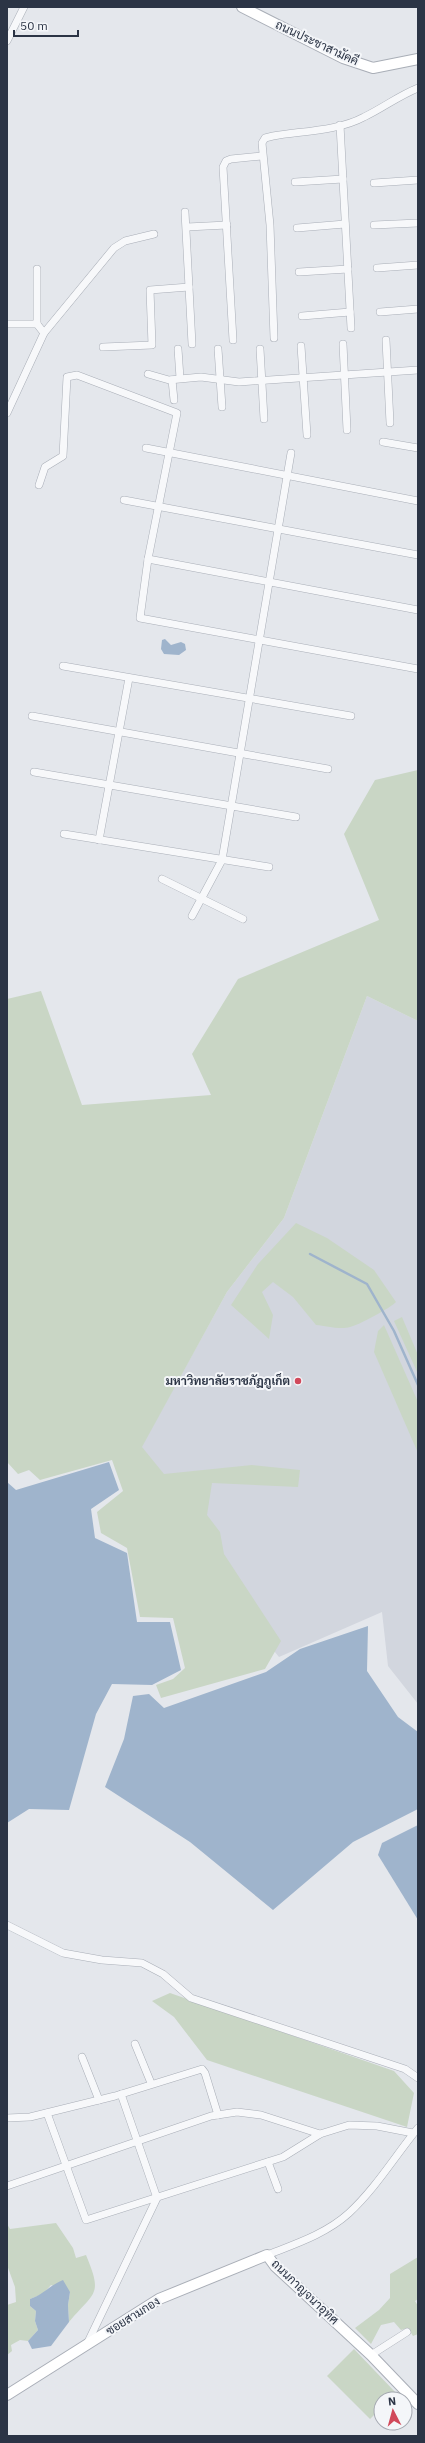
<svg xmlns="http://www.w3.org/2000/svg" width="425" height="2443" font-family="'IBM Plex Sans',Sarabun,sans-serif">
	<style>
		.built { fill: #d2d6de }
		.green { fill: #c9d6c5 }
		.water { fill: #9fb4cc }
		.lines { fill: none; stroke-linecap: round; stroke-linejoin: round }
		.stream { stroke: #9fb4cc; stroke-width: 2.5 }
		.street-casing { stroke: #a9aeb7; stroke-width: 8 }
		.secondary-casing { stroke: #a9aeb7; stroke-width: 12 }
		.street { stroke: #f7f8fa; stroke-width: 7 }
		.secondary { stroke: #fff; stroke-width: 10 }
		.poi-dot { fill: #d1495b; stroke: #f4f6f9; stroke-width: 1.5 }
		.labels { text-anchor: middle; stroke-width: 4; stroke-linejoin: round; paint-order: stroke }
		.street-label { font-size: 12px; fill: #2b3445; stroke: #f4f6f9 }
		.poi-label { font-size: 12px; font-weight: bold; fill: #2b3445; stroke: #f4f6f9; text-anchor: end }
	</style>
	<rect width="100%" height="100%" fill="#e4e7ec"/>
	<path class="built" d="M 367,996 L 418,1021 L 418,1704 L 388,1666 L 382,1612 L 279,1657 L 128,1471 L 227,1292 L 284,1218 Z"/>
	<g class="green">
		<path d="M 418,770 L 418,1021 L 367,996 L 284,1218 L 227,1292 L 142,1447 L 164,1474 L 252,1465 L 300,1470 L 298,1487 L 212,1483 L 207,1515 L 220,1532 L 224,1554 L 281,1641 L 265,1669 L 161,1698 L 156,1685 L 173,1679 L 185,1668 L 173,1618 L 140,1617 L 127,1548 L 101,1533 L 97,1512 L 123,1491 L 112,1460 L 40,1480 L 29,1470 L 18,1474 L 7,1462 L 7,999 L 41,991 L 82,1105 L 211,1095 L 192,1054 L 238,979 L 379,920 L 344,834 L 375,780 Z"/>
		<path d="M 296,1223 L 327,1238 L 374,1270 L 396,1302 C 392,1307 357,1326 350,1327 C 341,1330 326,1326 316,1325 L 293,1297 L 273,1282 L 262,1292 L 273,1315 L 269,1339 L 231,1305 L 258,1264 Z"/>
		<path d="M 402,1317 L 418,1355 L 418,1374 L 394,1321 Z"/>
		<path d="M 384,1325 L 418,1402 L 418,1453 L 374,1352 L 378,1331 Z"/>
		<path d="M 170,1993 L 394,2071 L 414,2093 L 407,2127 L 207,2060 L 174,2017 L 152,2001 Z"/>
		<path d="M 56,2223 L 73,2248 L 76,2258 L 86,2255 C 103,2296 95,2291 69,2322 L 68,2305 L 70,2292 L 51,2285 L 43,2294 L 30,2299 L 30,2306 L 36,2311 L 35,2321 L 38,2330 L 28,2341 L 20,2340 L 11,2345 L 12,2351 L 7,2355 L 7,2305 L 16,2302 L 15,2287 L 7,2265 L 7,2224 L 10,2229 Z"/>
		<path d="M 418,2257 L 418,2299 L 415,2301 L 418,2306 L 418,2334 L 413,2336 L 408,2328 L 401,2330 L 394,2322 L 381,2325 L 371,2344 L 355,2328 L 379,2310 L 390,2298 L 390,2274 Z"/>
		<path d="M 354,2349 L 396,2393 L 390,2399 L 381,2399 L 381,2408 L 370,2419 L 327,2376 Z"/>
	</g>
	<g class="water">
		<path d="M 165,639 L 171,645 L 181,642 L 185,644 L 186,650 L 179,655 L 164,654 L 161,649 L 162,640 Z"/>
		<path d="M 109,1462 L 119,1490 L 91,1509 L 95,1538 L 127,1553 L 137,1622 L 170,1622 L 181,1670 L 152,1685 L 112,1684 L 96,1714 L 69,1810 L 29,1809 L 7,1823 L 7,1482 L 16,1490 Z"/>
		<path d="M 368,1626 L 367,1671 L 398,1717 L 418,1732 L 418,1809 L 353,1842 L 273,1910 L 190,1842 L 105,1787 L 124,1739 L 133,1696 L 149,1694 L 164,1708 L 266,1672 L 300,1649 Z"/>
		<path d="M 418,1825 L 418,1920 L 378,1855 L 382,1843 Z"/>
		<path d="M 63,2280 L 70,2292 L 68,2305 L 69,2322 L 51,2346 L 32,2349 L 28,2341 L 38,2330 L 35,2321 L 36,2311 L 30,2306 L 30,2299 C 43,2295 50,2285 63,2280 Z"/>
	</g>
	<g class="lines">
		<path class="stream" d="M 310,1254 L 367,1284 L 394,1331 L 418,1385"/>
		<defs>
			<g id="street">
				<path d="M 7,41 L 24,7"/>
				<path d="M 340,125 L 351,328"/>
				<path d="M 295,182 L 343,179"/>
				<path d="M 374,183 L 418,180"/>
				<path d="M 185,212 L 192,344"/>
				<path d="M 374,225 L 418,223"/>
				<path d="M 187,227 L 227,225"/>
				<path d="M 297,228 L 345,224"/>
				<path d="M 377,268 L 418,265"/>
				<path d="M 37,269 L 37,324"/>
				<path d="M 299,272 L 348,269"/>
				<path d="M 380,312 L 418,309"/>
				<path d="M 302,316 L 350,312"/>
				<path d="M 7,324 L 37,324 L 44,333"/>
				<path d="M 274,338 L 270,225 L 262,143 L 265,138 L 273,136 C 302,131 338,131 364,117 C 383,108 398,96 418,88"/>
				<path d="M 233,340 L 223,167 L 226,161 L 231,159 L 262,156"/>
				<path d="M 386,340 L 390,423"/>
				<path d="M 343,344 L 347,430"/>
				<path d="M 301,346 L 307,435"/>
				<path d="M 103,347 L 152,345 L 150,290 L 189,287"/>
				<path d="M 178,349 L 180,378"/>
				<path d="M 218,349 L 222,407"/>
				<path d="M 260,349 L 264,419"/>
				<path d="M 148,374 L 169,380 L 201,377 L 239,382 L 418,370"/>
				<path d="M 172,380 L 174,400"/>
				<path d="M 7,413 L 44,333 L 114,248 L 125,241 L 154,234"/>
				<path d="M 383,442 L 418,448"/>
				<path d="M 146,448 L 418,501"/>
				<path d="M 39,485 L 45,467 L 63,456 L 67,377 L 77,375 L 177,413 L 148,559 L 140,618 L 418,669"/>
				<path d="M 124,500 L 418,555"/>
				<path d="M 148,559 L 418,610"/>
				<path d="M 63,666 L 351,716"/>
				<path d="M 32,716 L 328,769"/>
				<path d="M 34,772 L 296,817"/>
				<path d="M 64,834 L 269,867"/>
				<path d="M 99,840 L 129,678"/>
				<path d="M 162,879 L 243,919"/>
				<path d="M 192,916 L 222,860 L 291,453"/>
				<path d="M 7,1925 L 63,1953 L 102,1960 L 142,1963 L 163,1974 L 191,1998 L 405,2069 L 418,2078"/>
				<path d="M 135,2044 L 151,2083"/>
				<path d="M 82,2057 L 99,2100"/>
				<path d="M 47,2113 L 86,2220 L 283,2157 L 320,2134 L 349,2125 L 377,2126 L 413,2133"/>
				<path d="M 7,2118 L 30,2117 L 115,2096 L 202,2069 L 205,2073 L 218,2115"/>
				<path d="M 268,2162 L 278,2189"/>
				<path d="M 7,2186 L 211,2116 L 237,2112 L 261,2115 L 320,2134"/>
				<path d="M 267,2255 C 295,2244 326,2234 349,2213 C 376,2188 395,2156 418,2128"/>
				<path d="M 87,2344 L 157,2198 L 121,2094"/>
				<path d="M 371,2355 L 407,2332"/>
			</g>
			<g id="secondary">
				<path d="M 242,7 L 343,58 L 373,68 L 418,59"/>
				<path d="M 7,2395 L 159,2299 L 267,2255 L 275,2266 L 371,2355 L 418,2404"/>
			</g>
		</defs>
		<use href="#street" class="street-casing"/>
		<use href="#secondary" class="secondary-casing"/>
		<use href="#street" class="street"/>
		<use href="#secondary" class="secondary"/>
	</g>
	<circle class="poi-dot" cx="298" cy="1381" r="4"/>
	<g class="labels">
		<g class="street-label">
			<text transform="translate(317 43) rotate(25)" y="4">ถนนประชาสามัคคี</text>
			<text transform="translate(305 2292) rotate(44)" y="4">ถนนกาญจนาอุทิศ</text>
			<text transform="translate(133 2316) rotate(-32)" y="4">ซอยสามกอง</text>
		</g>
		<g class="poi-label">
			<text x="290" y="1385">มหาวิทยาลัยราชภัฏภูเก็ต</text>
		</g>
	</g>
	<rect width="425" height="2443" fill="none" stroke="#2b3445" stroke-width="16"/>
	<g transform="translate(393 2411) rotate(354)"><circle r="19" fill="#f4f6f9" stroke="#a4a8b1"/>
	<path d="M0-3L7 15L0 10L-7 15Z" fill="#d1495b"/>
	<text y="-6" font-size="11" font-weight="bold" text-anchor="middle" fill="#2b3445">N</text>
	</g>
	<path d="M14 30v6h64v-6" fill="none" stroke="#2b3445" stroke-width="2"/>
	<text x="20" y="30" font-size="12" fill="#2b3445" stroke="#f4f6f9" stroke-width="3" paint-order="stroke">50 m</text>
</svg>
